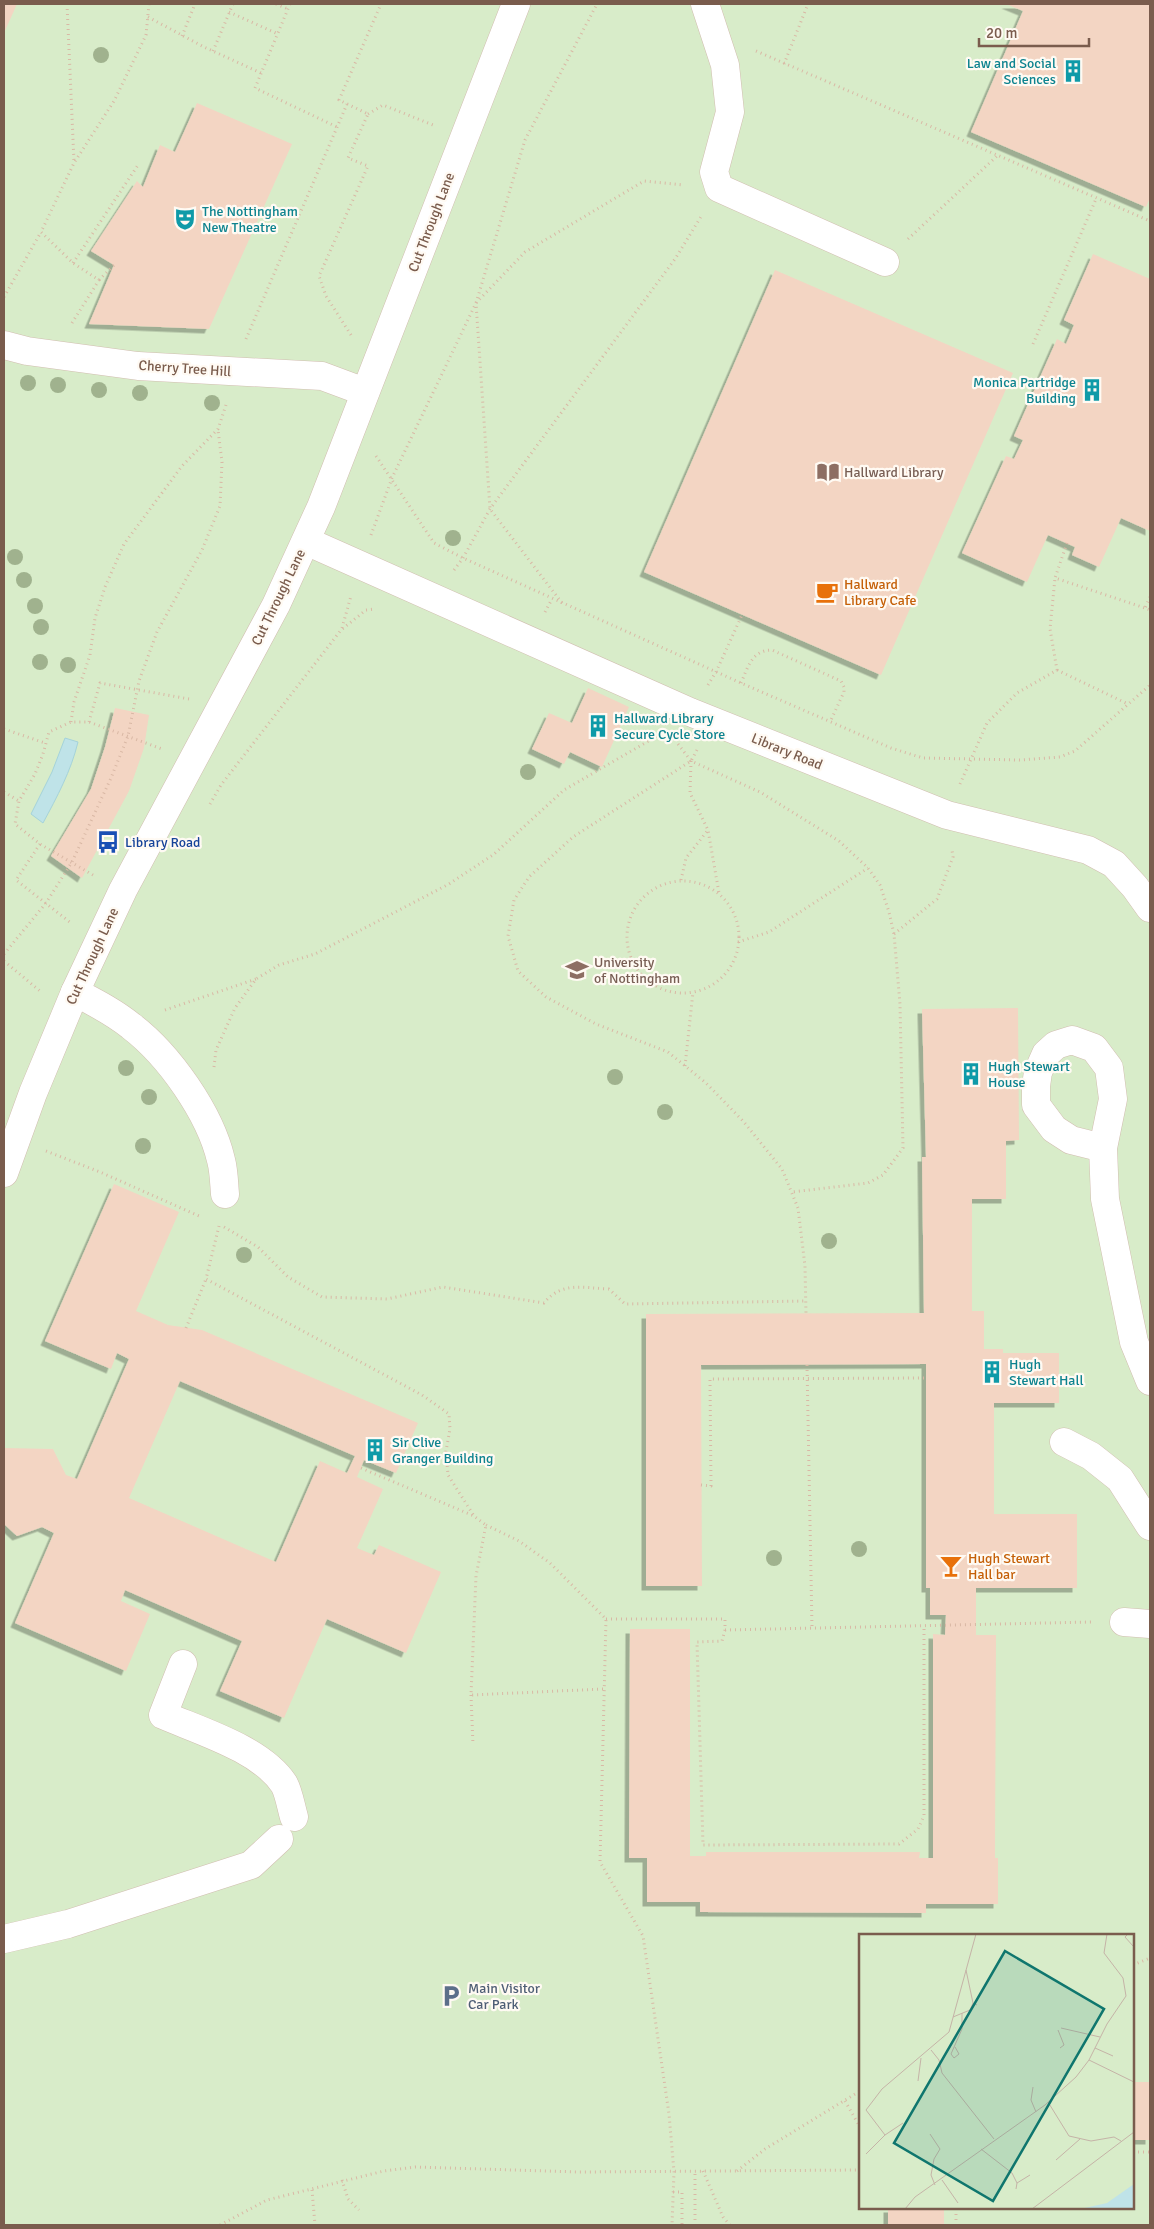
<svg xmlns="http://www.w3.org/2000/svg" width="1154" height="2229" font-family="Signika,sans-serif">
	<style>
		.green { fill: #d8ecc9; fill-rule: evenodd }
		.water { fill: #bfe3e8; stroke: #a5d3da }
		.building { fill: #f3d5c3; fill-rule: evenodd; filter: url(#shadow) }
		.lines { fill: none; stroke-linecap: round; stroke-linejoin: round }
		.minor-casing { stroke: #d1beb0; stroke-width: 29 }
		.path { stroke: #d9b8a5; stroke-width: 3; stroke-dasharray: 1 4; stroke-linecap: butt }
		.minor { stroke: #fff; stroke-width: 28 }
		.tree { fill: #a0b28e }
		.labels { text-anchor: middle; stroke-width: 4.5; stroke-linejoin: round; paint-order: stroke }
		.culture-label { font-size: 14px; fill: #0d838f; stroke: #fffaf3; text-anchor: start }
		.street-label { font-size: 14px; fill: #7a5c4d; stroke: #fffaf3 }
		.education-label { font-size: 14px; fill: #785e54; stroke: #fffaf3; text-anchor: start }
		.food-label { font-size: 14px; fill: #c56008; stroke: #fffaf3; text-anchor: start }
		.transit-label { font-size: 14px; fill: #164399; stroke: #fffaf3; text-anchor: start }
		.service-label { font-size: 14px; fill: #4e5e75; stroke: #fffaf3; text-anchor: start }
		.inset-road { fill: none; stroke: #c5b3a7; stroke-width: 1 }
		.view { fill: #0f766e; fill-opacity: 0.15; stroke: #0f766e; stroke-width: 2.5 }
		.inset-edge { fill: none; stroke: #7a5c4d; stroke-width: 2.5 }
	</style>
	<defs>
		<filter id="shadow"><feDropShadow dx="-4.5" dy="4.5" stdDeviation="0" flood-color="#0004"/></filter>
	</defs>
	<rect width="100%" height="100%" fill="#fdf6ec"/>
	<path class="green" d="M 4,4 L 1150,4 L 1150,2225 L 4,2225 ZM 860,1935 L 1133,1935 L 1133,2208 L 860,2208 Z"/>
	<path class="water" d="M 65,738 L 78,742 C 71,771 57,797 43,823 L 31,814 L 52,772 Z"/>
	<g class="building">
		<path d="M 4,4 L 17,4 L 4,33 Z"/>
		<path d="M 1006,4 L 1150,4 L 1150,198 L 1146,207 L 971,132 L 1023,11 Z"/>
		<path d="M 197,103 L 292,144 L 209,329 L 89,324 L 114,265 L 91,251 L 137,181 L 143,187 L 160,145 L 175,152 Z"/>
		<path d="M 1093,254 L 1150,279 L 1150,531 L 1121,518 L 1099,567 L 1072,555 L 1075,547 L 1048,535 L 1027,582 L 962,553 L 1006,456 L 1014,459 L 1023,440 L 1014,436 L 1057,339 L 1066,344 L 1074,325 L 1064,320 Z"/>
		<path d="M 775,270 L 1013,373 L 881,675 L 644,572 Z"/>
		<path d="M 588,688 L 629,707 L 602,767 L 570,752 L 564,764 L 532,749 L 549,713 L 572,723 Z"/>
		<path d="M 115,708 L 149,715 L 144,748 L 129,791 L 82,878 L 51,856 L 91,789 L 105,747 Z"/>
		<path d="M 1018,1008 L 1019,1140 L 1006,1141 L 1006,1199 L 972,1199 L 972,1311 L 984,1311 L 984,1349 L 1003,1349 L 1003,1353 L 1059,1353 L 1059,1403 L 994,1403 L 994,1514 L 1077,1514 L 1077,1588 L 976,1588 L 976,1635 L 996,1635 L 995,1858 L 998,1858 L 998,1904 L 926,1904 L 926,1913 L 700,1912 L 700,1902 L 647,1902 L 647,1858 L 629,1858 L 630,1629 L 690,1629 L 690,1856 L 706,1856 L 706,1852 L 920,1852 L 919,1858 L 933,1858 L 933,1634 L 945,1635 L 946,1615 L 930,1615 L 930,1588 L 926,1588 L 926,1364 L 701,1365 L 702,1586 L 646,1586 L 646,1314 L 924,1313 L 922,1157 L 926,1157 L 922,1009 Z"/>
		<path d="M 114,1184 L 179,1212 L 136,1311 L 168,1325 L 202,1330 L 418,1423 L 396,1473 L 364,1460 L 357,1477 L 383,1489 L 357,1548 L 374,1555 L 379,1545 L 441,1572 L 406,1653 L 327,1619 L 284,1718 L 220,1691 L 242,1641 L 125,1590 L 121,1601 L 150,1614 L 126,1671 L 15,1623 L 54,1533 L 42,1527 L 17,1536 L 4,1524 L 4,1448 L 53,1449 L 66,1475 L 77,1479 L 129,1359 L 117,1353 L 111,1369 L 45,1341 ZM 180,1381 L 355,1456 L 347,1473 L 320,1461 L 276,1562 L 129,1498 Z"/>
		<rect x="1133" y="2082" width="17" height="58"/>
		<rect x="888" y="2208" width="56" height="17"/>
	</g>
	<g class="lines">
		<defs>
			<g id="minor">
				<path d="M 705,4 L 725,65 L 730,112 L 714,172 L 719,188 L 885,262"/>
				<path d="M 4,345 L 27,351 L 138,366 L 322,376 L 365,392"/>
				<path d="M 306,541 L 690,712 L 947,815 L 1088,850 L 1114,864 L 1135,887 L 1150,908"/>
				<path d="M 75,992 C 94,1002 114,1012 131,1026 C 169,1055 210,1113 221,1160 C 224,1171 224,1183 225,1194"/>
				<path d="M 1103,1148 L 1071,1140 L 1054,1129 L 1036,1105 L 1036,1086 L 1038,1072 L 1046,1054 L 1056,1045 L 1072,1040 L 1094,1048 L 1109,1068 L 1113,1099 L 1103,1148 L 1105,1199 L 1134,1342 L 1150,1381"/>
				<path d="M 4,1173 L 33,1093 L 75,992 L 123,890 L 276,605 L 321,507 L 516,4"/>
				<path d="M 1064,1442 L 1091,1456 L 1120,1479 L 1150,1526"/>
				<path d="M 1124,1622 L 1150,1624"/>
				<path d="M 183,1664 L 163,1715 C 200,1731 261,1749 284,1784 C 289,1793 291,1807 294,1817"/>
				<path d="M 4,1939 L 68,1924 L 251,1865 L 279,1839"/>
			</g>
		</defs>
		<use href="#minor" class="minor-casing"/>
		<g class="path">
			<path d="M 67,4 L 74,162"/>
			<path d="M 276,4 L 288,9"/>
			<path d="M 290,4 L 255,88 L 337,127"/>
			<path d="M 229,12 L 278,34"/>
			<path d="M 148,17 L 204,47 L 261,73"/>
			<path d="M 182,36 L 195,4"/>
			<path d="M 213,51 L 233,4"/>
			<path d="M 756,51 L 1150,221"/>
			<path d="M 784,64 L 808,4"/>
			<path d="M 368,114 L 383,105 L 433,125"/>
			<path d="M 908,239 L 997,156"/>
			<path d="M 73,263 L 138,165"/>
			<path d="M 99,280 L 114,265"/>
			<path d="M 4,297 L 41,232"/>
			<path d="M 72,323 L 99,280 L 73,263 L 41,232 L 74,163 L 114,101 L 146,35 L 149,4"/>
			<path d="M 351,335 L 326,296 L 319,276 L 368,166 L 348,158 L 368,114 L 339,100 L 381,4"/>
			<path d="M 246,339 L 347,104"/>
			<path d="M 1033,344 L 1096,199"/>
			<path d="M 376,456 L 434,543 L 463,558 L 741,683 L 891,748 L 923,758 L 1020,760 L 1060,757 L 1075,751 L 1150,685"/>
			<path d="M 371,535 L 392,478 L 476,303 L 525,140 L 597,4"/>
			<path d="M 1067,543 L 1055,578 L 1145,608"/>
			<path d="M 454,570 L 463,558 L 490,509 L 675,259 L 702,215"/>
			<path d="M 1150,597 L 1145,608 L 1150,610"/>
			<path d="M 562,603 L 490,509 L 476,303 L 525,252 L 644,181 L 684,185"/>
			<path d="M 545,612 L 552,599"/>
			<path d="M 342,628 L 351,596"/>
			<path d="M 1057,670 L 1128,704"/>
			<path d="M 741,683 C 748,667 752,650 772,650 L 841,681 L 844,687 L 844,692 L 830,722"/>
			<path d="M 708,685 L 716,672 L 742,615"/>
			<path d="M 71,722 L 74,702 L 90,655 L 95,618 L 105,587 L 124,544 L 182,466 L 218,429 L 226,405"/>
			<path d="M 89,722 L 100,683 L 189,699"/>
			<path d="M 4,729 L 45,743"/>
			<path d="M 678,744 L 691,761 L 760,792 L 839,841 L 868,868 L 880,885 L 889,912 L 894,934 L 900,1004 L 903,1148 L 883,1175 L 868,1183 L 792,1192"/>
			<path d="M 697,750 L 691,761 L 573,837 L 529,877 L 514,900 L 508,936 L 518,971 L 546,997 L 596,1024 L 668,1052 L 706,1083 L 743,1121 L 782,1169 L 798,1208 L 805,1266 L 806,1314"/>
			<path d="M 691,761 L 690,793 L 708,830 L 719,893"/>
			<path d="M 960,784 L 987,723 L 1017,693 L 1057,670 L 1050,629 L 1055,578"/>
			<path d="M 4,792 L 19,801"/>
			<path d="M 210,804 L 221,785 L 341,630 L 366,610 L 375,609"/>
			<path d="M 40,844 L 16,880 L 71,923"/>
			<path d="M 93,875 L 40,844 L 15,824 L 19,801 L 35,774 L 43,754 L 49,732 L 71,722 L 89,722 L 162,749"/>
			<path d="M 681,880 L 686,858 L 708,830"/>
			<circle cx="683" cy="937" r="56"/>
			<path d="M 894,934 L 937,899 L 953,857 L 952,850"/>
			<path d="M 738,942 L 769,932 L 868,868"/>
			<path d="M 4,954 L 46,903 L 72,862 L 111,778 L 128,736 L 139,681 L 157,632 L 202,550 L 220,506 L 222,462 L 218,430"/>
			<path d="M 4,961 L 40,991"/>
			<path d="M 165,1010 L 256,979"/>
			<path d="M 685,1066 L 693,992"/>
			<path d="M 214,1067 L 216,1050 L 235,1008 L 256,979 L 279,965 L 315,954 L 449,884 L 493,855 L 564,790 L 659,735"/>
			<path d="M 46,1151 L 100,1172 L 199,1216"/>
			<path d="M 219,1226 L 206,1279 L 422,1395 L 449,1414 L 450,1429 L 446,1451 L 448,1475 L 474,1516"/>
			<path d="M 224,1227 L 258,1247 L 288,1277 L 322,1297 L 387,1299 L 443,1287 L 544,1303 C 562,1281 583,1288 609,1289 L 625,1304 L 805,1301"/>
			<path d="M 186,1328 L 206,1279"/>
			<path d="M 807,1365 L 812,1628"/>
			<path d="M 361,1468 L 474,1516 L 486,1525 L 476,1576 L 471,1695 L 603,1689"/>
			<path d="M 701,1485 L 711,1486 L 710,1379 L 926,1378"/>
			<path d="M 486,1525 L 519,1541 L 550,1563 L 606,1619 L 600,1862 L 643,1936 L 669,2114 L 674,2172 L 672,2225"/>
			<path d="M 606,1619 L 725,1619 L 725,1630 L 1091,1622"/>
			<path d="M 725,1630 L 722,1641 L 697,1642 L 703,1845 L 899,1844 L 918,1829 L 924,1816 L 924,1625"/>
			<path d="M 471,1695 L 473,1745"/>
			<path d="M 1133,1965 L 1150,1958"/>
			<path d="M 845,2101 L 860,2127"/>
			<path d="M 1133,2152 L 1150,2152"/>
			<path d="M 703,2171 L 723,2217 L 730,2225"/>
			<path d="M 737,2171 L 765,2149 L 860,2091"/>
			<path d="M 342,2180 L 348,2199 L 359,2210"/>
			<path d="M 312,2190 L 315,2225"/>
			<path d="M 673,2192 L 682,2192 L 682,2225"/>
			<path d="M 220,2225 L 267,2200 L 384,2171 L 415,2167 L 579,2172 L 860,2170"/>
			<path d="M 695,2225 L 695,2172"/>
			<path d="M 956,2225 L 956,2208"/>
		</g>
		<use href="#minor" class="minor"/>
	</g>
	<g class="tree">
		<circle cx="101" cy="55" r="8"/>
		<circle cx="28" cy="383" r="8"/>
		<circle cx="58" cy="385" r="8"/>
		<circle cx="99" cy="390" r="8"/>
		<circle cx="140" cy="393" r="8"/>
		<circle cx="212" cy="403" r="8"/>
		<circle cx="453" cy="538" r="8"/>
		<circle cx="15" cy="557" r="8"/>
		<circle cx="24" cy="580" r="8"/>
		<circle cx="35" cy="606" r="8"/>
		<circle cx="41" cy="627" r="8"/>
		<circle cx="40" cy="662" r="8"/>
		<circle cx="68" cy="665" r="8"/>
		<circle cx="528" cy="772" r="8"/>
		<circle cx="126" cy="1068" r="8"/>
		<circle cx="615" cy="1077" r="8"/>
		<circle cx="149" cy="1097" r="8"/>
		<circle cx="665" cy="1112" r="8"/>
		<circle cx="143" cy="1146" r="8"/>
		<circle cx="829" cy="1241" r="8"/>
		<circle cx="244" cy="1255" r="8"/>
		<circle cx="859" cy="1549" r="8"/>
		<circle cx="774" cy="1558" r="8"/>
	</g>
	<defs>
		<symbol id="building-bare" viewBox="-9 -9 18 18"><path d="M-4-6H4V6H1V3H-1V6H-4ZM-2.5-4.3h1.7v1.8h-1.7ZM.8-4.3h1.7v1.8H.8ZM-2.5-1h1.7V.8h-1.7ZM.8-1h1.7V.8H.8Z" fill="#0f9aa8" stroke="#fffaf3" stroke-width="2.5" paint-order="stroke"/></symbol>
		<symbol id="theatre-bare" viewBox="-9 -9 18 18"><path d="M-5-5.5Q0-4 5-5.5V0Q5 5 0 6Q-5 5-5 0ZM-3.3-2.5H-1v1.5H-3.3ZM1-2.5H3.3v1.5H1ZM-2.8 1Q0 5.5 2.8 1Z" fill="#0f9aa8" stroke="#fffaf3" stroke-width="2.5" paint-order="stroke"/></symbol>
		<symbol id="library-bare" viewBox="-9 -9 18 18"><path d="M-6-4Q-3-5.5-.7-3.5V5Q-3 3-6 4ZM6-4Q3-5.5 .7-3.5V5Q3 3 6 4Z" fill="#8d6e63" stroke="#fffaf3" stroke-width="2.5" paint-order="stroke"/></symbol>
		<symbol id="cafe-bare" viewBox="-9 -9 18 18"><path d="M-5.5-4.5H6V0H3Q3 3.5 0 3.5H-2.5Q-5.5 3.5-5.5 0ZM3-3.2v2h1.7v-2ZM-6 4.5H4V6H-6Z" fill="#e8710a" stroke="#fffaf3" stroke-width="2.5" paint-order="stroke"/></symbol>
		<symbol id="bus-bare" viewBox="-9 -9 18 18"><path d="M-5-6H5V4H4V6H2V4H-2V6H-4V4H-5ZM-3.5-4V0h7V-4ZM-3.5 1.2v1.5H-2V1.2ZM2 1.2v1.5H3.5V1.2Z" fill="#1a4fb4" stroke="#fffaf3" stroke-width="2.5" paint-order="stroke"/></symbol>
		<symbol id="university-bare" viewBox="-9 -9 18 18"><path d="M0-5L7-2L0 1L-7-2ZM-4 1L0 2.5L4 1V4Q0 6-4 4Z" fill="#8d6e63" stroke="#fffaf3" stroke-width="2.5" paint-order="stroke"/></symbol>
		<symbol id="bar-bare" viewBox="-9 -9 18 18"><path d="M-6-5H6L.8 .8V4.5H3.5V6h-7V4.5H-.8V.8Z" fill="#e8710a" stroke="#fffaf3" stroke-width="2.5" paint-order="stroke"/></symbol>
		<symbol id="parking-bare" viewBox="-9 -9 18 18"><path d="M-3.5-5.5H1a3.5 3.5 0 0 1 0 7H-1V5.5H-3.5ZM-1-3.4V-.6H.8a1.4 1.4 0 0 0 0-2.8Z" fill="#5c6f8a" stroke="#fffaf3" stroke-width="2.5" paint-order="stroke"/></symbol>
	</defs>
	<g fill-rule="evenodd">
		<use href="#building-bare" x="1057" y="55" width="32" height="32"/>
		<use href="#theatre-bare" x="169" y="203" width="32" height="32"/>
		<use href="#building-bare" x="1076" y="374" width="32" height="32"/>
		<use href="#library-bare" x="812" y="456" width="32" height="32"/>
		<use href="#cafe-bare" x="811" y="576" width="32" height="32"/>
		<use href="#building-bare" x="582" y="710" width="32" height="32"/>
		<use href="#bus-bare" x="92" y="826" width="32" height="32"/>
		<use href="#university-bare" x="561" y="954" width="32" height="32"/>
		<use href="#building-bare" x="955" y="1058" width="32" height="32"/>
		<use href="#building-bare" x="976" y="1356" width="32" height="32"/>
		<use href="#building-bare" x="359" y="1434" width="32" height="32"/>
		<use href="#bar-bare" x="935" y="1550" width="32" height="32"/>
		<use href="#parking-bare" x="435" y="1980" width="32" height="32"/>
	</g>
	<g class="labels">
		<g class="culture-label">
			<text x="1056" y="68" text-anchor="end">Law and Social<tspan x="1056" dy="16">Sciences</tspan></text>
			<text x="202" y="216">The Nottingham<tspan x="202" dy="16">New Theatre</tspan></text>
			<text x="1076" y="387" text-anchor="end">Monica Partridge<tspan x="1076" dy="16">Building</tspan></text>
			<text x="614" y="723">Hallward Library<tspan x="614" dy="16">Secure Cycle Store</tspan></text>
			<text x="988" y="1071">Hugh Stewart<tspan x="988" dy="16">House</tspan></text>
			<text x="1009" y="1369">Hugh<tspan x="1009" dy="16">Stewart Hall</tspan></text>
			<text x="392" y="1447">Sir Clive<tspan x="392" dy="16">Granger Building</tspan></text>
		</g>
		<g class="street-label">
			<text transform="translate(431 222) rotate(-69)" y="5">Cut Through Lane</text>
			<text transform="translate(185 368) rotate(4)" y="5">Cherry Tree Hill</text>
			<text transform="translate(278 597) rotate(-64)" y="5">Cut Through Lane</text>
			<text transform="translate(787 751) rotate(22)" y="5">Library Road</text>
			<text transform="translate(92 956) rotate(-65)" y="5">Cut Through Lane</text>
		</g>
		<g class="education-label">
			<text x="844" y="477">Hallward Library</text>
			<text x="594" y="967">University<tspan x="594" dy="16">of Nottingham</tspan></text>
		</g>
		<g class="food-label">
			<text x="844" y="589">Hallward<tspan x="844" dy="16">Library Cafe</tspan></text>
			<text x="968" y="1563">Hugh Stewart<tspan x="968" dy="16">Hall bar</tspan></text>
		</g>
		<g class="transit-label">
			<text x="125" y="847">Library Road</text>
		</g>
		<g class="service-label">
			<text x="468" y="1993">Main Visitor<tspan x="468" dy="16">Car Park</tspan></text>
		</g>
	</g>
	<g transform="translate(859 1934)">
		<rect width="275" height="275" fill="#fdf6ec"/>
		<path d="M 0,0 L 275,0 L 275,275 L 0,275 Z" fill="#d8ecc9"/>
		<path d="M 275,250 L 275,275 L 221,275 L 248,269 Z" fill="#bfe3e8"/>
		<path class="inset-road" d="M 269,0 L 266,3 L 274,12M 107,36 L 114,69 L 118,71M 94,83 L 111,76 L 114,69M 202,94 L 241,103M 199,96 L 205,111 L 201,114M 96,113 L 100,120 L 95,124 L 92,120 L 103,95 L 103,79M 236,114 L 254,122M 72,116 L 80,126 L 83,139 L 135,205M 230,126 L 275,148M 59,147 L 62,124M 174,153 L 172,166 L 177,178M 189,168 L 210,202 L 232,207 L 255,203 L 262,207M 71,200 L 81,215 L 75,225 L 72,241 L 76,251M 26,201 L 44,189M 122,215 L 153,239 L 158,249M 7,220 L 26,201 L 7,176 L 23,155 L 90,98 L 117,0M 197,226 L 221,205M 83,246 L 99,269M 157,255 L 158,249 L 171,241M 46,275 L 56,263 L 186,171 L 217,143 L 230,126 L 248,90 L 267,62 L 264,44 L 245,19 L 248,0M 173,275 L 275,198"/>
		<path class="view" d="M 146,17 L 245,75 L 134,267 L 35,209 Z"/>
		<rect width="275" height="275" class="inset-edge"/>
	</g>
	<rect width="1154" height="2229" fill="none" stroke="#7a5c4d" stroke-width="10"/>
	<path d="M979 38v8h110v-8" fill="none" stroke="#7a5c4d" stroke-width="2.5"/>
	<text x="986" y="38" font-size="15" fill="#7a5c4d" stroke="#fffaf3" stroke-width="4" paint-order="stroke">20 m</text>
</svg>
